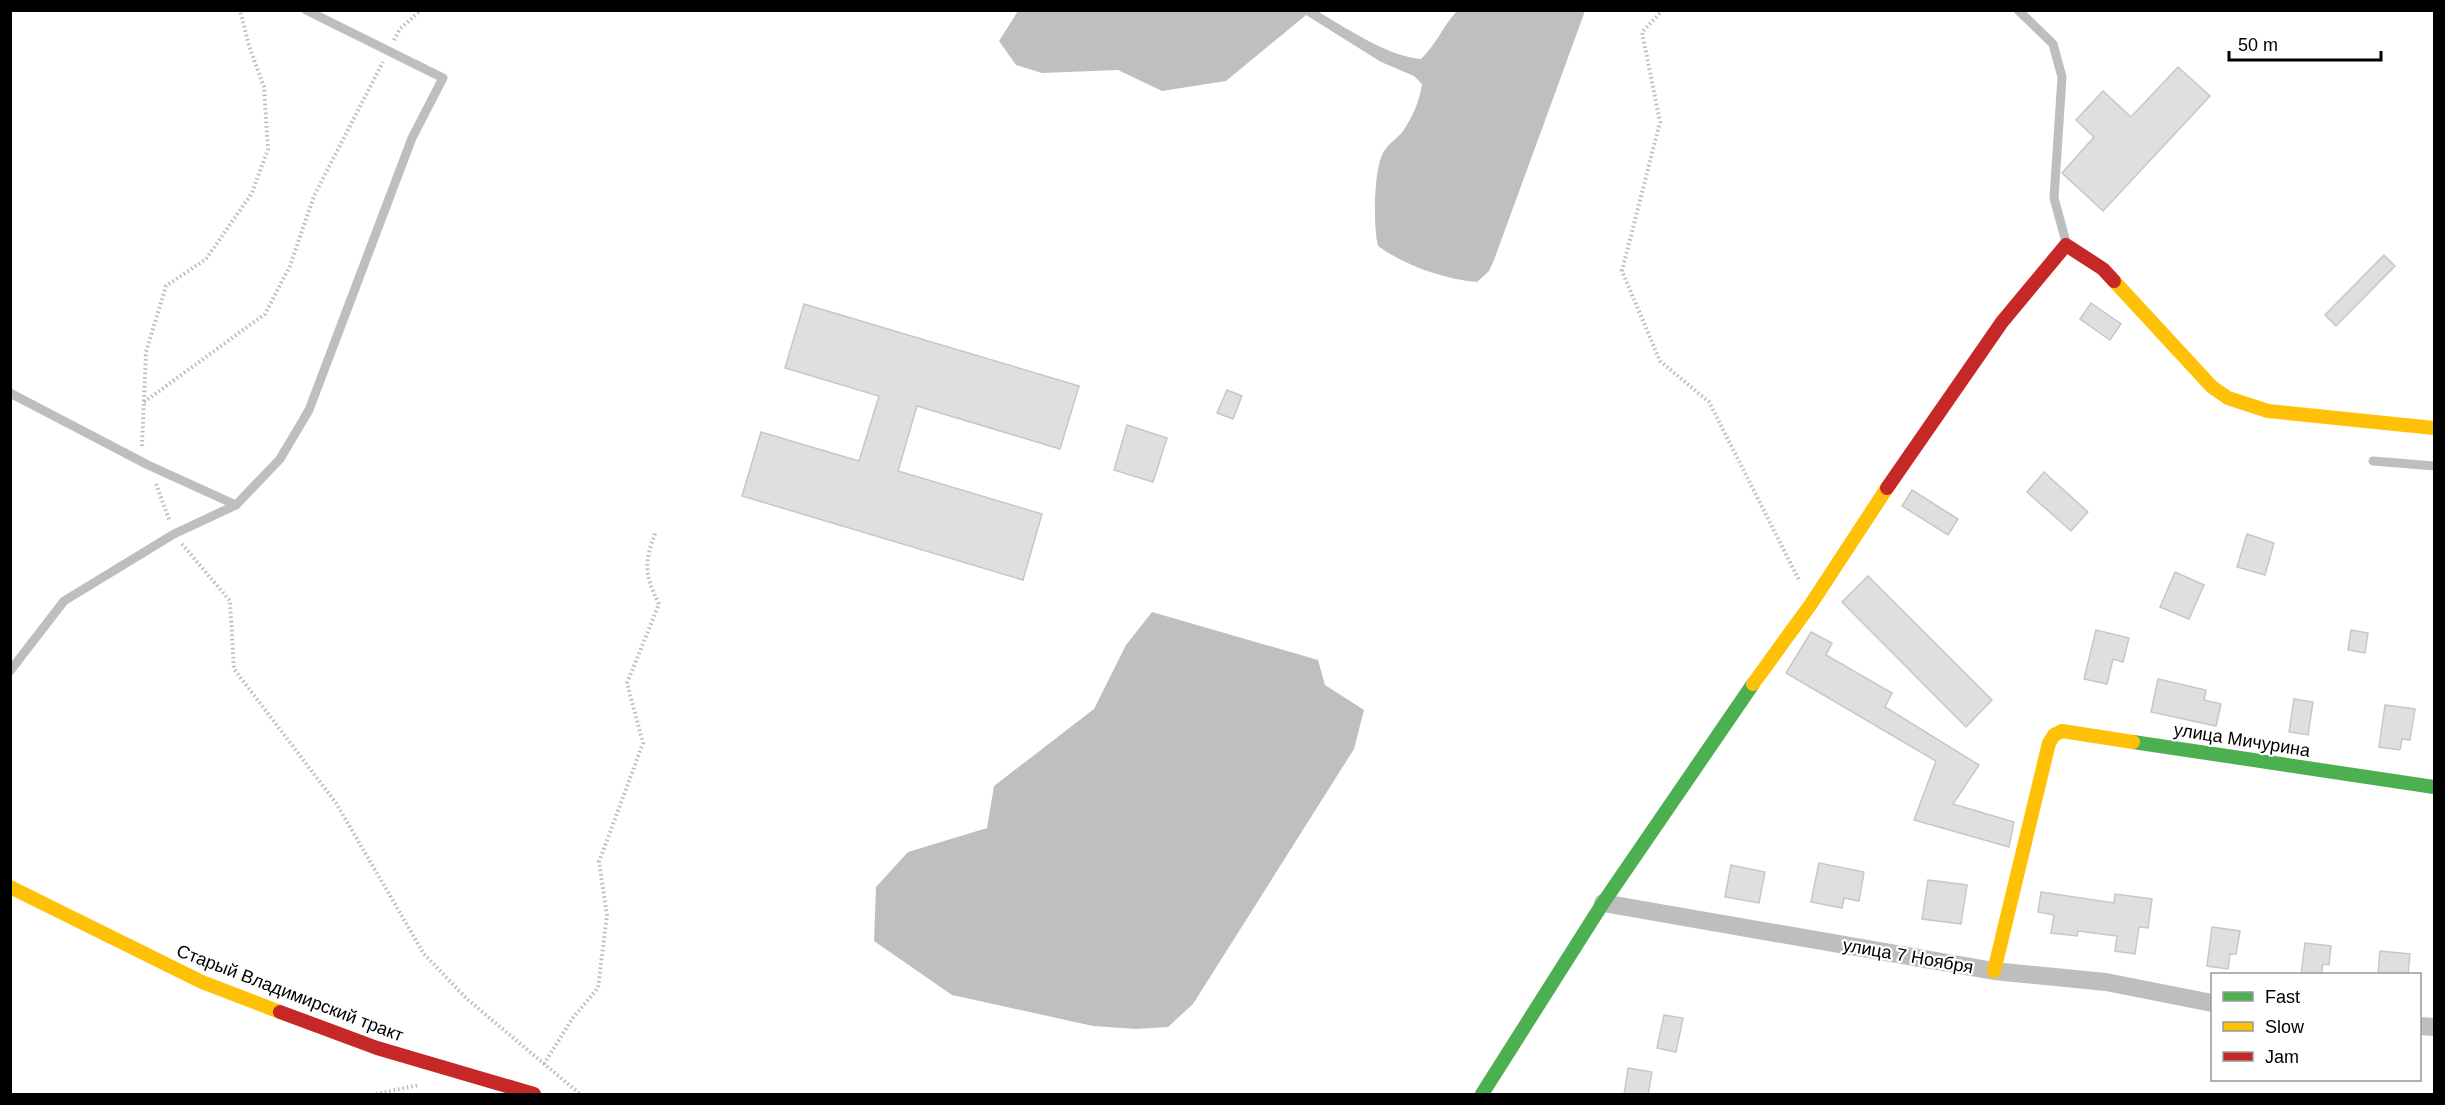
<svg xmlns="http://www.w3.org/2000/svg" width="2445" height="1105" font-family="Arial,sans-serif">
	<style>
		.water { fill: #bfbfbf }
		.building { fill: #dfdfdf; stroke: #c7c7c7; stroke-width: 1.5 }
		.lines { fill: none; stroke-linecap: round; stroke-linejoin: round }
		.path { stroke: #b9b9b9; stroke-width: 4; stroke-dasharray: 1.5 3; stroke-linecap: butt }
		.lane { stroke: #bebebe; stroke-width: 9 }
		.street { stroke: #bebebe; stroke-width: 18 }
		.fast { stroke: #4caf50; stroke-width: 14 }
		.slow { stroke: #ffc107; stroke-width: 14 }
		.jam { stroke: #c62828; stroke-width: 14 }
		.labels { text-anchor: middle; stroke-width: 4.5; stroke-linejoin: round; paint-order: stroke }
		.street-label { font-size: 18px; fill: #000; stroke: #fff }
	</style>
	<rect width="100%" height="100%" fill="#fff"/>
	<g class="water">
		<path d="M 1317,11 C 1346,28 1387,56 1421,59 C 1436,45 1443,26 1457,11 L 1585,11 L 1494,260 L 1489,271 L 1477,282 C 1443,279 1406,266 1378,246 C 1373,227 1374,172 1382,155 C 1386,145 1397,139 1403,131 C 1412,118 1420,100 1422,84 L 1414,76 L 1381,62 L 1306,15 L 1226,81 L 1162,91 L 1118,70 L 1042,73 L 1016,65 L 999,41 L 1018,11 Z"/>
		<path d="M 1152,612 L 1318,660 L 1325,685 L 1364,710 L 1354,749 L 1193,1004 L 1168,1027 L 1136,1029 L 1093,1026 L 952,995 L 874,941 L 876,887 L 908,852 L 987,828 L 994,786 L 1094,709 L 1126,645 Z"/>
	</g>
	<g class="building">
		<path d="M 2178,67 L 2210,96 L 2103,211 L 2062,173 L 2094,137 L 2076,120 L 2103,91 L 2131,117 Z"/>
		<path d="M 2384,255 L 2395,266 L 2336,326 L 2325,315 Z"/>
		<path d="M 2091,303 L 2121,324 L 2110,340 L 2080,319 Z"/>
		<path d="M 804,304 L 1079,386 L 1060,449 L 917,406 L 898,471 L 1042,514 L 1023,580 L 742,496 L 761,432 L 859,461 L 879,396 L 785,368 Z"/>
		<path d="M 1227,390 L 1242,396 L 1233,419 L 1217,413 Z"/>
		<path d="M 1127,425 L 1167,438 L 1153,482 L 1114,470 Z"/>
		<path d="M 2044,472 L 2088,512 L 2071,531 L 2027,492 Z"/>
		<path d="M 1912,490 L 1958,519 L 1948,535 L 1902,506 Z"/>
		<path d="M 2247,534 L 2274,543 L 2265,575 L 2237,567 Z"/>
		<path d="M 2175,572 L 2204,585 L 2189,619 L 2160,607 Z"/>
		<path d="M 1868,576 L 1992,700 L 1966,727 L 1842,602 Z"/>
		<path d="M 2096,630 L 2129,638 L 2123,662 L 2113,659 L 2107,684 L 2084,679 Z"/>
		<path d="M 2351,630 L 2368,633 L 2365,653 L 2348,650 Z"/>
		<path d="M 1811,632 L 1832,643 L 1826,655 L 1892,693 L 1885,707 L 1979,765 L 1953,804 L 2014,822 L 2009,847 L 1914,820 L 1936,761 L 1786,673 Z"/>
		<path d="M 2158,679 L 2206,690 L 2204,700 L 2221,704 L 2216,726 L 2151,712 Z"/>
		<path d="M 2294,699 L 2313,702 L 2308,735 L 2289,732 Z"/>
		<path d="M 2385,705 L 2415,709 L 2410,740 L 2402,739 L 2400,750 L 2379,747 Z"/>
		<path d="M 1819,863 L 1864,872 L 1859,901 L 1844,898 L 1842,908 L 1811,902 Z"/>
		<path d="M 1731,865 L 1765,872 L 1759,903 L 1725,897 Z"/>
		<path d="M 1928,880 L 1967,885 L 1961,924 L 1922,919 Z"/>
		<path d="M 2041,892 L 2114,903 L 2115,894 L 2152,899 L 2148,928 L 2139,927 L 2135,954 L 2115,951 L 2117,936 L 2078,931 L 2077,936 L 2051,933 L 2054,915 L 2038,912 Z"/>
		<path d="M 2212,927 L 2240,931 L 2236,954 L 2230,954 L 2228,969 L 2207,966 Z"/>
		<path d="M 2305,943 L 2331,946 L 2329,965 L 2323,964 L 2321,975 L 2301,975 Z"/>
		<path d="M 2380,951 L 2410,954 L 2408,975 L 2378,975 Z"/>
		<path d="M 1664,1015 L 1683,1018 L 1676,1052 L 1657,1048 Z"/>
		<path d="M 1628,1068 L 1652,1072 L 1648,1095 L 1624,1095 Z"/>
	</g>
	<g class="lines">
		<g class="path">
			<path d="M 1663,10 L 1642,32 L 1660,122 L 1622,271 L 1660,361 L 1709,402 L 1800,582"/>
			<path d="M 394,40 L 400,29 L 421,10"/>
			<path d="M 144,402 L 265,314 L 290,266 L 314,196 L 383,62"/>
			<path d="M 142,446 L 146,352 L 166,286 L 206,259 L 252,193 L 268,149 L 264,87 L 249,46 L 240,10"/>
			<path d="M 156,484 L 170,522"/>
			<path d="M 182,544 L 230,601 L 234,669 L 336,803 L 424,954 L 467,999 L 580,1094"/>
			<path d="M 544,1064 L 572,1019 L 598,988 L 607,915 L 599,862 L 643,743 L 627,683 L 659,604 C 644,574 644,562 656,531"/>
			<path d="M 376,1094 L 419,1085"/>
		</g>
		<g class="lane">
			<path d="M 2018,10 L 2053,44 L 2062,77 L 2054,198 L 2066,242"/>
			<path d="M 10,393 L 148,465 L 236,505"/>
			<path d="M 2373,461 L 2434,466"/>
			<path d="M 10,671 L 64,601 L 174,534 L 236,505 L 280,459 L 309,410 L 412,138 L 443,78 L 306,10"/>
		</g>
		<g class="street">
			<path d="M 1603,903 L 1994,971 L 2106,982 L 2212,1003"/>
			<path d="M 2420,1026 L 2434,1027"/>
		</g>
		<g class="fast">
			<path d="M 2133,742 L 2434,787"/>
			<path d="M 1482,1094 L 1603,903 L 1753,684"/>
		</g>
		<g class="slow">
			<path d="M 2114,281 L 2212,387 L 2228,398 L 2268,411 L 2434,428"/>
			<path d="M 1753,684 L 1811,604 L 1887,488"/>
			<path d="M 10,887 L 202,982 L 280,1012"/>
			<path d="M 1994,971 L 2049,743 L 2054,735 L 2062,731 L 2133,742"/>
		</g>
		<g class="jam">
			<path d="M 1887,488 L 2002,322 L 2066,245 L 2103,269 L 2114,281"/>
			<path d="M 280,1012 L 377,1048 L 534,1094"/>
		</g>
	</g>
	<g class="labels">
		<g class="street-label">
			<text transform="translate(2242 740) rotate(9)" y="6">улица Мичурина</text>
			<text transform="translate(1908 956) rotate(10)" y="6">улица 7 Ноября</text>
			<text transform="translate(290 993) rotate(21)" y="6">Старый Владимирский тракт</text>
		</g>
	</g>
	<rect width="2445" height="1105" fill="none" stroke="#000000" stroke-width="24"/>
	<rect x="2211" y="973" width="210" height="108" fill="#ffffff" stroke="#999999" stroke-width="1.5"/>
	<rect x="2223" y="992" width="30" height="9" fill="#4caf50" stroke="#999999" stroke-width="1.5"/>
	<text x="2265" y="1003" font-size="18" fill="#000000">Fast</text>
	<rect x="2223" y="1022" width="30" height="9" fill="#ffc107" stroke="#999999" stroke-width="1.5"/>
	<text x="2265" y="1033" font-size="18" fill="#000000">Slow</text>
	<rect x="2223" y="1052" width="30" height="9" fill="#c62828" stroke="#999999" stroke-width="1.5"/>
	<text x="2265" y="1063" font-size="18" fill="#000000">Jam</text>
	<path d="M2229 51v9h152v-9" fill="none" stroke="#000000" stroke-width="3"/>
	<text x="2238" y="51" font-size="18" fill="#000000" stroke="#ffffff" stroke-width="4.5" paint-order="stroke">50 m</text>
</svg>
